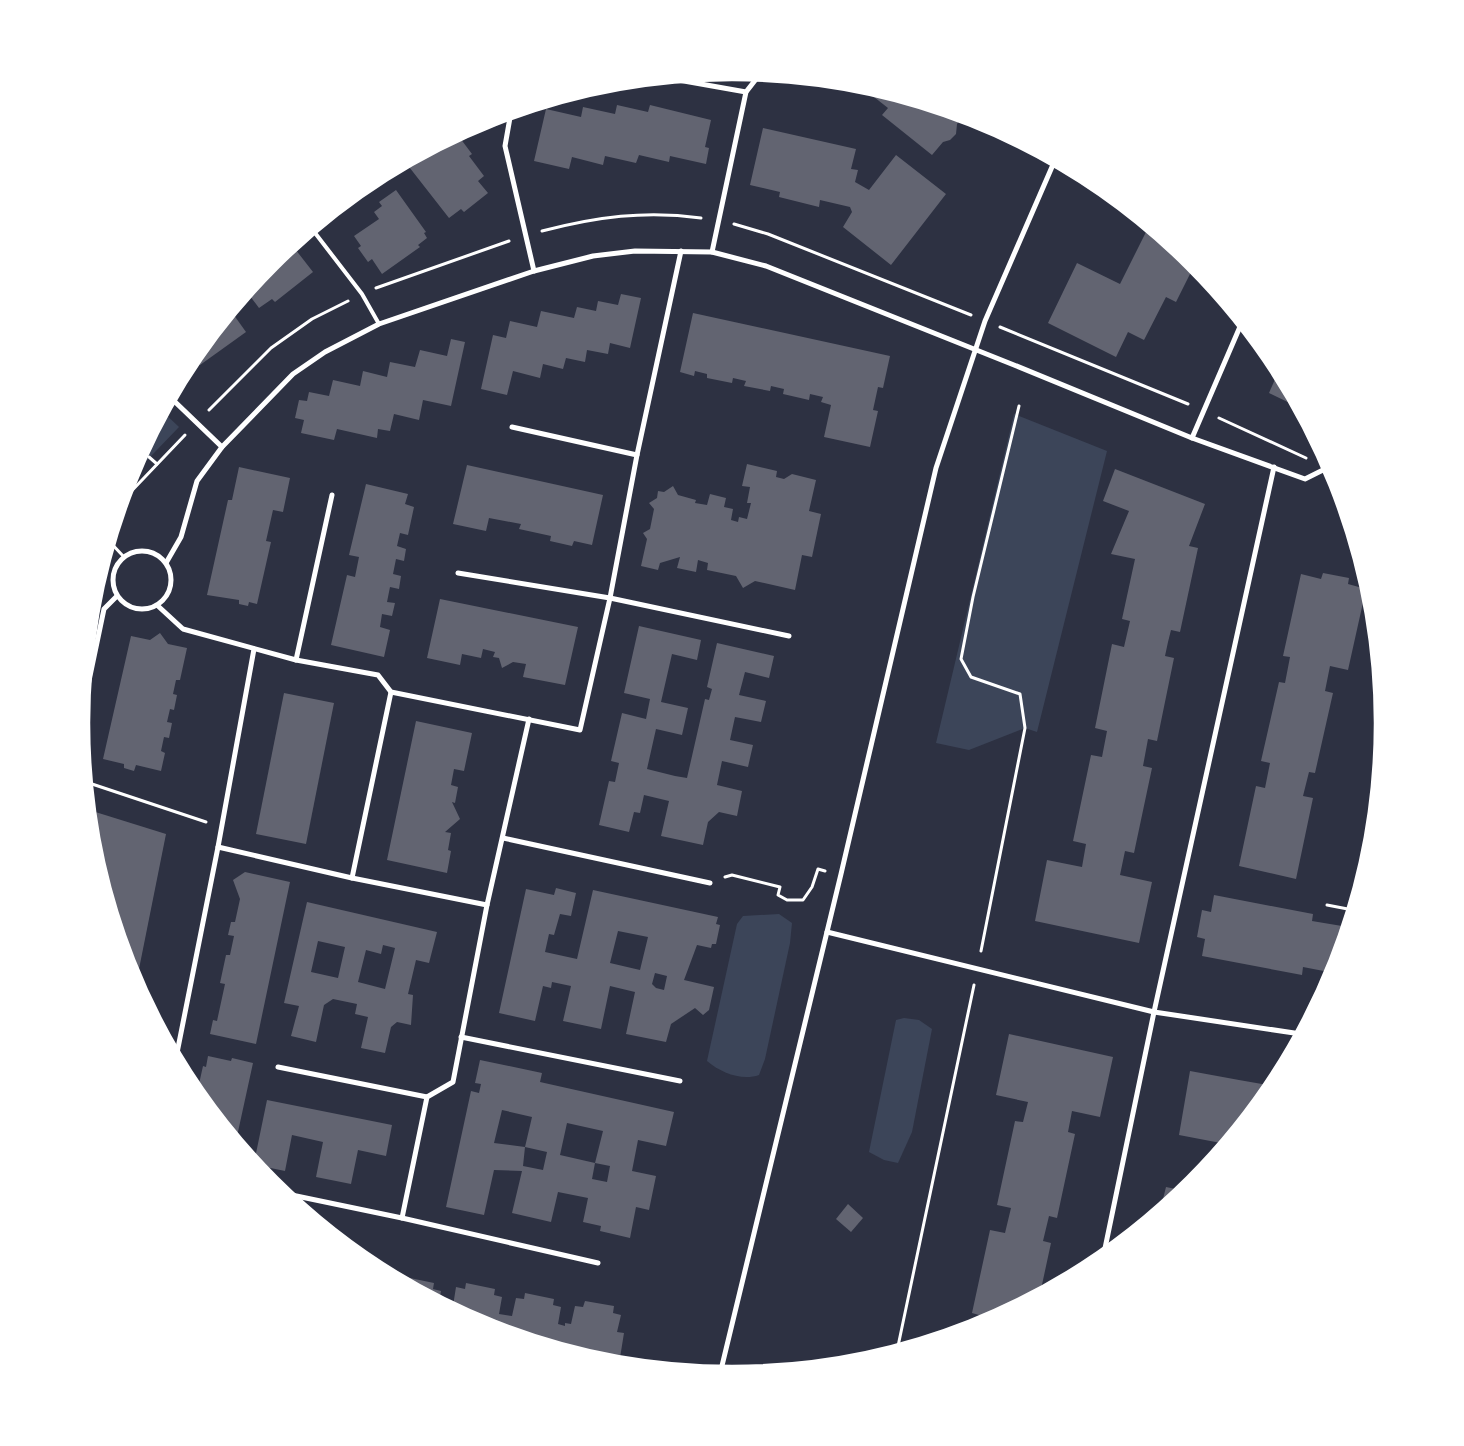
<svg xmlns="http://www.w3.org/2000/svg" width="1464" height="1446" font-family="'PT Sans',sans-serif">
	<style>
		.green { fill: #3c4559 }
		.building { fill: #626471; fill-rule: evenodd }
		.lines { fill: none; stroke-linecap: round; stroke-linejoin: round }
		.path { stroke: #fff; stroke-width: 3 }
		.service { stroke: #fff; stroke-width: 4 }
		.minor { stroke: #fff; stroke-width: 5 }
		.rim { fill: none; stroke: #fff; stroke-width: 2.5 }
	</style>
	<rect width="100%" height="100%" fill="#2d3142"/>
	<g class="green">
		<path d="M 163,412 L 179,427 L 128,480 L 130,473 Z"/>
		<path d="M 1014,414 L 1107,451 L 1037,732 L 1025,728 L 969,750 L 936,743 Z"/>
		<path d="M 779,914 L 792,923 L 790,943 L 765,1059 L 759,1075 C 742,1081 721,1073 707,1061 L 737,924 L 743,916 Z"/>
		<path d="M 904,1018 L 919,1020 L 932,1029 L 912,1132 L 898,1163 L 884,1160 L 869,1152 L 896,1020 Z"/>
	</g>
	<g class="building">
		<path d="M 880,90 L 963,115 L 957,124 L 956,134 L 950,140 L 943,142 L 932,155 L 882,115 L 888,108 L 874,97 Z"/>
		<path d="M 617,105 L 648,112 L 650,105 L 711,120 L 705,147 L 709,148 L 706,164 L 670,156 L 669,162 L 639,155 L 636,163 L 605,156 L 603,165 L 572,157 L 569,169 L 534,161 L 546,109 L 581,117 L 583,107 L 615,114 Z"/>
		<path d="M 763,128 L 856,149 L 851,169 L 858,170 L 855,182 L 869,190 L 896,155 L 946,194 L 891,265 L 843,227 L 852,212 L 850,207 L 820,200 L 819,207 L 779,197 L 780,192 L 750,185 Z"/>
		<path d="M 457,134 L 472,154 L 469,156 L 484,176 L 478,181 L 488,193 L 464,212 L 461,209 L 449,218 L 406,163 Z"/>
		<path d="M 396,190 L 426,232 L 424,233 L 427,238 L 418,245 L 420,247 L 382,274 L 372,259 L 368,262 L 358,248 L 361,246 L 354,236 L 379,219 L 374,212 L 382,206 L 379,202 Z"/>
		<path d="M 1149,226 L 1195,264 L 1176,302 L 1166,297 L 1144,340 L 1128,332 L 1116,357 L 1048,323 L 1077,263 L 1120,284 Z"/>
		<path d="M 292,245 L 313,272 L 275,302 L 272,299 L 259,308 L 247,292 L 271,262 Z"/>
		<path d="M 621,294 L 641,298 L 630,348 L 610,343 L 608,354 L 587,350 L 585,362 L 566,358 L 563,369 L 543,364 L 540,378 L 513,371 L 507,395 L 481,389 L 493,335 L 506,338 L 510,321 L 537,327 L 541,311 L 574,318 L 577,307 L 596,311 L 598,301 L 618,305 Z"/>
		<path d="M 231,311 L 246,332 L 200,365 L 194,356 Z"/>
		<path d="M 693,313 L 890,356 L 883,388 L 878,387 L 873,410 L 878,411 L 870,447 L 824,437 L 831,405 L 821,402 L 823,397 L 810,394 L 809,400 L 783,394 L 784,389 L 771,386 L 770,391 L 744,386 L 746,381 L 733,378 L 732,383 L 707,378 L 707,374 L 695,371 L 694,376 L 680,372 Z"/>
		<path d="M 451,339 L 465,342 L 451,406 L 423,400 L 419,420 L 394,414 L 390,431 L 378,429 L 377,438 L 337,429 L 334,440 L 301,433 L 304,420 L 295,418 L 299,400 L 307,401 L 309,392 L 329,396 L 333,380 L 360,386 L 363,371 L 387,377 L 390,362 L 415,367 L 420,350 L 447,356 Z"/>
		<path d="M 1279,370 L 1290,391 L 1298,407 L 1269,393 Z"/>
		<path d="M 747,464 L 777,471 L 776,477 L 784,479 L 792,474 L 816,480 L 809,511 L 821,514 L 812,557 L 802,555 L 795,590 L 755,581 L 743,588 L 736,576 L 707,570 L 708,563 L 698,560 L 696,572 L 677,568 L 680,557 L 660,563 L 658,570 L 641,566 L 647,539 L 643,533 L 650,529 L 654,509 L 649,503 L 657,498 L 658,491 L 664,492 L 673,486 L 678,495 L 696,500 L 695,503 L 707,505 L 710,494 L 726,498 L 724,507 L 733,509 L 731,520 L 738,522 L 739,517 L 747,519 L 751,503 L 747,503 L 750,487 L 742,486 Z"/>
		<path d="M 467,465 L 603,495 L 592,545 L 574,541 L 572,546 L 550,541 L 551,536 L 519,529 L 521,524 L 489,518 L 486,531 L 453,524 Z"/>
		<path d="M 239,467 L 290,478 L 283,512 L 273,510 L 266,541 L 271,542 L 257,604 L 249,602 L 248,606 L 239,604 L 239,600 L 207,595 L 228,500 L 232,500 Z"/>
		<path d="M 1115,469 L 1205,504 L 1189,546 L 1198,548 L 1180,632 L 1171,630 L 1168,642 L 1165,656 L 1174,658 L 1157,741 L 1148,739 L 1143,766 L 1152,768 L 1134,853 L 1125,851 L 1120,875 L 1152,882 L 1139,943 L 1035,921 L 1047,860 L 1082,867 L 1086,844 L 1073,841 L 1091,755 L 1102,757 L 1107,731 L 1095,728 L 1112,644 L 1124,647 L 1130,621 L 1122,619 L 1135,559 L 1111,554 L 1129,511 L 1103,501 Z"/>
		<path d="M 366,484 L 408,494 L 405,504 L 414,507 L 408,535 L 400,533 L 397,546 L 406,549 L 404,561 L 396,559 L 393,574 L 401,576 L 399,589 L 390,587 L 387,602 L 395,603 L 392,616 L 382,614 L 380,627 L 390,630 L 384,657 L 331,645 L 347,575 L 355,577 L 359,557 L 349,555 Z"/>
		<path d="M 1323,573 L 1349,578 L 1348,584 L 1366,589 L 1348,670 L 1330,666 L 1325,691 L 1333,693 L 1315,773 L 1309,772 L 1303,796 L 1313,798 L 1296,879 L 1239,866 L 1256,786 L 1265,788 L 1270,763 L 1261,761 L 1279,682 L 1285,683 L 1290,657 L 1283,656 L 1301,574 L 1321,579 Z"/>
		<path d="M 440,599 L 578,627 L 565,685 L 523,677 L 526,664 L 513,662 L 502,668 L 499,658 L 493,657 L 495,652 L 483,649 L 481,658 L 462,654 L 460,665 L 427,658 Z"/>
		<path d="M 639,626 L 701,640 L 697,660 L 672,654 L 661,702 L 688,708 L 682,735 L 656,729 L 647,769 L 675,776 L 687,778 L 705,699 L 709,700 L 712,689 L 707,687 L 717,643 L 774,656 L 769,678 L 745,672 L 739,695 L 766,701 L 761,722 L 735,717 L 730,740 L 753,745 L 748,767 L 722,761 L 717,785 L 742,791 L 737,816 L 719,812 L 708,822 L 703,845 L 661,836 L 669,801 L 644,795 L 640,813 L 634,812 L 629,832 L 599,825 L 609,781 L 615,782 L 619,763 L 611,761 L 622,713 L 646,719 L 650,699 L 624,693 Z"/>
		<path d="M 160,633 L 168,644 L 187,648 L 180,680 L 176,680 L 173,694 L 177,695 L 174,710 L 170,709 L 167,722 L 172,723 L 169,738 L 164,737 L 161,751 L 165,753 L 161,771 L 136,765 L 134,771 L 124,768 L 124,764 L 103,759 L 131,636 L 150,640 Z"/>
		<path d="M 284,693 L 334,703 L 306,844 L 256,834 Z"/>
		<path d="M 416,721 L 472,733 L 464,771 L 454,769 L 451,785 L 458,787 L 455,803 L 452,802 L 460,819 L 445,832 L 451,833 L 448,850 L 451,851 L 447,873 L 387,860 Z"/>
		<path d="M 89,810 L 166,834 L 136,984 L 130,972 L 93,850 Z"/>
		<path d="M 245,872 L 290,882 L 256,1044 L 210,1034 L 213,1020 L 217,1021 L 225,984 L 220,983 L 226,955 L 230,955 L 234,936 L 228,935 L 231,922 L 235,922 L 240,899 L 233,880 Z"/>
		<path d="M 556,888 L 576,893 L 571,916 L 560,914 L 554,935 L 549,934 L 545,952 L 577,959 L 593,890 L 718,917 L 716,924 L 720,925 L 716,944 L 712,944 L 711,948 L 697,945 L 684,980 L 714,987 L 709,1010 L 703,1015 L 695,1008 L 671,1024 L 666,1042 L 626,1034 L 635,992 L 610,986 L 601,1029 L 563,1021 L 571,986 L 552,982 L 551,988 L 543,986 L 535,1021 L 499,1013 L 526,889 L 554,895 ZM 618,931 L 648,937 L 640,970 L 610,963 ZM 655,973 L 667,976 L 664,990 L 656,988 L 652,984 Z"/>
		<path d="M 1214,895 L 1313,914 L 1312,921 L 1342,926 L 1344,921 L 1349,922 L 1334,973 L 1303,967 L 1302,975 L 1202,956 L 1205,939 L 1197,937 L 1202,910 L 1211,912 Z"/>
		<path d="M 307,902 L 437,932 L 429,963 L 416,960 L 408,994 L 413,995 L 411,1025 L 397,1022 L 391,1027 L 385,1053 L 361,1048 L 368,1017 L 355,1014 L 357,1004 L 333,999 L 324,1005 L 316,1042 L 291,1036 L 299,1006 L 284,1003 ZM 318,941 L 345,947 L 338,978 L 311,972 ZM 383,945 L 395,948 L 385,989 L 358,982 L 366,950 L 381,954 Z"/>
		<path d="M 1009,1034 L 1113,1057 L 1100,1117 L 1072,1111 L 1068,1132 L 1075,1134 L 1057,1218 L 1049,1216 L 1043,1241 L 1051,1243 L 1040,1294 L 984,1324 L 986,1317 L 972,1313 L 990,1230 L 1005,1233 L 1011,1208 L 997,1205 L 1015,1121 L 1023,1122 L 1028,1102 L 996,1095 Z"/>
		<path d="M 208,1056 L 231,1061 L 232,1058 L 253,1063 L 236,1141 L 197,1093 L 203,1066 L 206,1067 Z"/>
		<path d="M 480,1060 L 542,1073 L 540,1082 L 674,1112 L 666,1146 L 638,1140 L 632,1171 L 656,1176 L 649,1210 L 636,1207 L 630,1238 L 600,1231 L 601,1226 L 583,1222 L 588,1198 L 558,1192 L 551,1222 L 512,1213 L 522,1171 L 494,1170 L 484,1215 L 446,1207 L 471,1091 L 479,1093 L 481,1084 L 475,1083 ZM 502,1110 L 532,1117 L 525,1147 L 494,1143 ZM 567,1123 L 603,1131 L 595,1163 L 610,1166 L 607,1182 L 592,1179 L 595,1163 L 560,1155 ZM 525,1147 L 547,1152 L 543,1170 L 523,1166 Z"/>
		<path d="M 1190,1071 L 1239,1080 L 1273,1086 L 1226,1144 L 1179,1135 Z"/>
		<path d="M 267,1100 L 392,1125 L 386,1156 L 358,1150 L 351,1184 L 316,1177 L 323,1142 L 292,1135 L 285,1171 L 256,1165 L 254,1163 Z"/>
		<path d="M 1166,1187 L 1185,1191 L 1160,1211 Z"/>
		<path d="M 848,1204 L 863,1218 L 851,1232 L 836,1219 Z"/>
		<path d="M 405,1277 L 434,1283 L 433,1289 L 441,1291 L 439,1302 L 404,1283 Z"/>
		<path d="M 466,1283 L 495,1289 L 494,1295 L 502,1297 L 499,1314 L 512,1316 L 516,1298 L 524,1299 L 525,1293 L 554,1299 L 553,1305 L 561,1307 L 558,1324 L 565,1326 L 565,1323 L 571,1324 L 575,1306 L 583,1307 L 585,1301 L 614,1306 L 613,1313 L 621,1315 L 617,1332 L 624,1333 L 619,1364 L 605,1362 L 482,1325 L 445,1305 L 453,1306 L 456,1287 L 465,1289 Z"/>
	</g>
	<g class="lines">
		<g class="path">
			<path d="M 734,224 L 768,234 L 971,315"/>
			<path d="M 542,231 C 596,217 645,210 701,218"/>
			<path d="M 376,288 L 509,241"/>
			<path d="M 1000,327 L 1188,404"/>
			<path d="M 209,410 L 271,348 L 312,319 L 348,301"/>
			<path d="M 1219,418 L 1306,458"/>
			<path d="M 149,457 L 157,464"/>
			<path d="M 122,501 L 185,435"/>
			<path d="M 109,541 L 124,557"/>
			<path d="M 86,782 L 206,822"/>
			<path d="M 725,877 L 732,875 L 780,887 L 778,895 L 787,900 L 803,900 L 812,887 L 818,869 L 825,871"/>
			<path d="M 1327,905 L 1353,910"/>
			<path d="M 981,951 L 1025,728 L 1020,694 L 971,677 L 961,659 L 973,597 L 1019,406"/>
			<path d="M 897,1351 L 974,985"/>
		</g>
		<path class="service" d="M 312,229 L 362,294 L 379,324"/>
		<g class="minor">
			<path d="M 667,78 L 746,92"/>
			<path d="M 511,112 L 505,146 L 534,271"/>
			<path d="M 712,252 L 746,92 L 760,74"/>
			<path d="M 171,398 L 222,447"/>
			<path d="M 512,427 L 637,455"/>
			<path d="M 1192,438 L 1242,322"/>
			<circle cx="142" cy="580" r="29"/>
			<path d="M 166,563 L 181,537 L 197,481 L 222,447 L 293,374 L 325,352 L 379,324 L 534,271 L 593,256 L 635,251 L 712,252 L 766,266 L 1014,365 L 1192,438 L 1305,479 L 1327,468"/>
			<path d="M 458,573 L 610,598 L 789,636"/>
			<path d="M 158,606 L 183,629 L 296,660 L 378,675 L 391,692 L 580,730 L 610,598 L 637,455 L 681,251"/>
			<path d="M 296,660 L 332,495"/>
			<path d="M 81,719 L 104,609 L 117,596"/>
			<path d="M 503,838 L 710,883"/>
			<path d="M 218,847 L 352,878 L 487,905 L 529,719"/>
			<path d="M 352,878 L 391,692"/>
			<path d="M 827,932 L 1154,1012 L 1301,1034"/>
			<path d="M 461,1037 L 680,1081"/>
			<path d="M 176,1058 L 218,847 L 254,649"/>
			<path d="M 278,1067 L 427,1097"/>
			<path d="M 282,1193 L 402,1218 L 427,1097 L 453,1082 L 487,905"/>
			<path d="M 402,1218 L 598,1263"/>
			<path d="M 1103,1258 L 1154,1012 L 1274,467"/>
			<path d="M 720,1374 L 841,874 L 936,468 L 985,321 L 1055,160"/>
		</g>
	</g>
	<path d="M0 0H1464V1446H0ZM89 723a643 643 0 1 1 1286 0a643 643 0 1 1-1286 0Z" fill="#fff" fill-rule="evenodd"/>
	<path class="rim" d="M89 723a643 643 0 1 1 1286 0a643 643 0 1 1-1286 0Z"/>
</svg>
